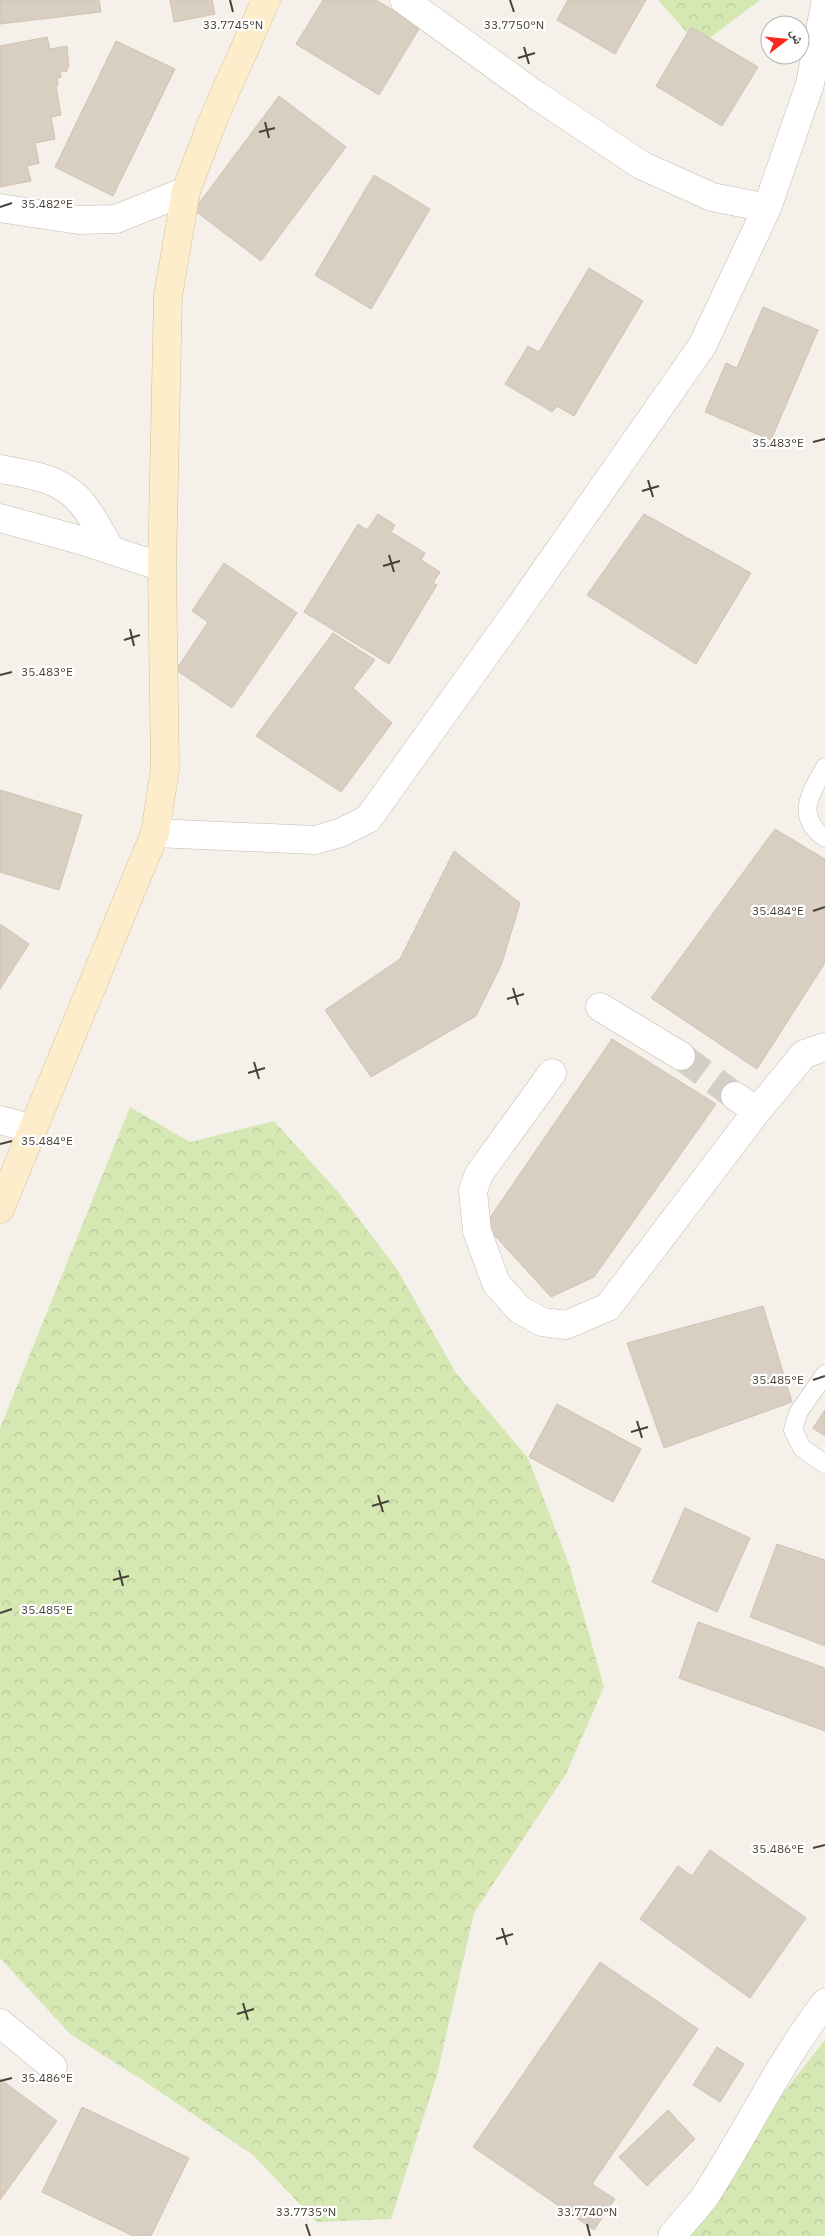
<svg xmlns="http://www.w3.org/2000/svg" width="825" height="2236" font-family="'IBM Plex Sans','Noto Naskh Arabic',sans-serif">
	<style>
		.forest { fill: url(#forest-crowns) }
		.building { fill: #d9cec2; stroke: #d1c2b2 }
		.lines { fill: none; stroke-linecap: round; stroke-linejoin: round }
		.street-tunnel { stroke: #d3cec6; stroke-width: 28; stroke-dasharray: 28 14; stroke-linecap: butt }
		.lane-casing { stroke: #c3baaf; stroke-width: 19 }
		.street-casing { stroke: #c3baaf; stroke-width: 29 }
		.secondary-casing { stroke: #d4c09a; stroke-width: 29 }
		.lane { stroke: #fff; stroke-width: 18 }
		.street { stroke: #fff; stroke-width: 28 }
		.secondary { stroke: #feedca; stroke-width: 28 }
		.ticks { fill: none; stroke: #494138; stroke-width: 2 }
		.ticks-label { font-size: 12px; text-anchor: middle; fill: #494138; stroke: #fff; stroke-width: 4.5; stroke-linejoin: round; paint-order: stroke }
	</style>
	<defs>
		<pattern id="forest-crowns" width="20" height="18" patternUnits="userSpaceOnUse" patternTransform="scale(1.25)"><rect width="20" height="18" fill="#d5e8b3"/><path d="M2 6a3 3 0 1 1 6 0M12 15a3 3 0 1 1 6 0" fill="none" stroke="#b8c89b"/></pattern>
	</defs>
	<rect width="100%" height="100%" fill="#f5f1ea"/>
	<g class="forest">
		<path d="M 658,0 L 760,0 L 699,46 Z"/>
		<path d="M 130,1107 L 190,1142 L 274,1121 L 339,1193 L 397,1269 L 456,1373 L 528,1458 L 569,1564 L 604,1687 L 566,1774 L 474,1913 L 437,2075 L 391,2219 L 317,2222 L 253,2155 L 147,2083 L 70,2034 L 0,1958 L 0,1428 Z"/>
		<path d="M 825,2040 L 825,2236 L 670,2236 Z"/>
	</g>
	<g class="building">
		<path d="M 0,0 L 99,0 L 101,12 L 0,24 Z"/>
		<path d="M 170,0 L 212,0 L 215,14 L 174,22 Z"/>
		<path d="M 323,0 L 376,0 L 420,27 L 379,95 L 296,44 Z"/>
		<path d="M 568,0 L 646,0 L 615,54 L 557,20 Z"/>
		<path d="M 691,27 L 758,67 L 722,126 L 656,86 Z"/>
		<path d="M 47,37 L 50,49 L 67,46 L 69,67 L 67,68 L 67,71 L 60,72 L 61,77 L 57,78 L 58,85 L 56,86 L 61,115 L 51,117 L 55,139 L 35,143 L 39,163 L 27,166 L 31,181 L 0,187 L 0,46 Z"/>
		<path d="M 116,41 L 175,69 L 113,196 L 55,167 Z"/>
		<path d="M 279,96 L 346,147 L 261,261 L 194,210 Z"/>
		<path d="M 374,175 L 430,209 L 371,309 L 315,275 Z"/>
		<path d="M 589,268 L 643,301 L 574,416 L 557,406 L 552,412 L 505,384 L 528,346 L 539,352 Z"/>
		<path d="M 763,307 L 818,330 L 771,440 L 705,412 L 726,363 L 737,368 Z"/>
		<path d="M 378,514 L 395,525 L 391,532 L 425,553 L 421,560 L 440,572 L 433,583 L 437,585 L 389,664 L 304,612 L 358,524 L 367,530 Z"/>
		<path d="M 644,514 L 751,573 L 696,664 L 587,595 Z"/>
		<path d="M 224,563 L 297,613 L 232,708 L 176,670 L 208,622 L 192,611 Z"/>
		<path d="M 333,633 L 375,660 L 353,688 L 392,723 L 341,792 L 256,736 Z"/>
		<path d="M 0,790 L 82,815 L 59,890 L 0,872 Z"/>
		<path d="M 775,829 L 825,859 L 825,963 L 757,1069 L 651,998 Z"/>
		<path d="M 454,851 L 520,903 L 502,963 L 476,1016 L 371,1077 L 325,1010 L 400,959 Z"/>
		<path d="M 0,924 L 29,944 L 0,989 Z"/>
		<path d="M 612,1039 L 716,1104 L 594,1277 L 551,1297 L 485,1225 Z"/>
		<path d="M 763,1306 L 792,1402 L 664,1448 L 627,1343 Z"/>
		<path d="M 557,1404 L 641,1449 L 613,1502 L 529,1457 Z"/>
		<path d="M 825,1410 L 825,1436 L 813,1428 Z"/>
		<path d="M 685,1508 L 750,1538 L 717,1612 L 652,1582 Z"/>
		<path d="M 777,1544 L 825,1560 L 825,1646 L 750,1617 Z"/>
		<path d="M 698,1622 L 825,1668 L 825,1731 L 679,1678 Z"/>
		<path d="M 710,1850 L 806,1918 L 750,1998 L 640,1919 L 678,1866 L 692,1876 Z"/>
		<path d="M 600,1962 L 698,2029 L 592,2184 L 615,2199 L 594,2230 L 473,2147 Z"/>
		<path d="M 717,2047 L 744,2064 L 720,2102 L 693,2085 Z"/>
		<path d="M 0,2079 L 57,2121 L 0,2200 Z"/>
		<path d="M 82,2107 L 189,2158 L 151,2236 L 133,2236 L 42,2192 Z"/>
		<path d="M 668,2110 L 695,2139 L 647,2186 L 619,2157 Z"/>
	</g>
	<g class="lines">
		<path class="street-tunnel" d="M 681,1056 L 735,1096"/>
		<defs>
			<g id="lane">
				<path d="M 825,767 C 811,793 794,816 825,838"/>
				<path d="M 825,1374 L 798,1413 L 793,1430 L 802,1448 L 825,1464"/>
			</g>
			<g id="street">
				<path d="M 404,0 L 536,95 L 641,165 L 712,197 L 767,208"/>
				<path d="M 0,208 L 79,220 L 116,219 L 186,191"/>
				<path d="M 0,469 C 31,474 64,479 84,506 C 94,519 102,536 111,550"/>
				<path d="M 0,518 L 80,540 L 162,567"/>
				<path d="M 155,833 L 315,840 L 340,833 L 368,819 L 514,615 L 702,346 L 767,208 L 810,84 L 825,4"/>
				<path d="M 600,1007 L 681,1056"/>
				<path d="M 552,1073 L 479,1174 L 473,1191 L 477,1231 L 496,1283 L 519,1309 L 542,1322 L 566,1325 L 608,1307 L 757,1111 L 804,1054 L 825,1047"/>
				<path d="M 735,1096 L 757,1111"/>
				<path d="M 0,1120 L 33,1129"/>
				<path d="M 0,2023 L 53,2067"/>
				<path d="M 672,2236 C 682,2223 694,2211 704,2198 C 746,2134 778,2064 825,2003"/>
			</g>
			<path id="secondary" d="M 0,1209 L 155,833 L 165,769 L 162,567 L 168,296 L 186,191 L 213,120 L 266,0"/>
		</defs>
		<use href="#lane" class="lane-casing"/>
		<use href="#street" class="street-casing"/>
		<use href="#secondary" class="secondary-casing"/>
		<use href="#lane" class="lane"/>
		<use href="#street" class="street"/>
		<use href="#secondary" class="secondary"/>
	</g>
	<path class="ticks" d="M 230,0 L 233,12M 510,0 L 514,12M 524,47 L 529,64M 518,58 L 535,53M 265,122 L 269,138M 259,132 L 275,128M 0,207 L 12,203M 813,442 L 825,439M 648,480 L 653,497M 642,491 L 659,486M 389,555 L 394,572M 383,566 L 400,561M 130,629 L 134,646M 124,640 L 140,635M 0,675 L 12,672M 813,911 L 825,907M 513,988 L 518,1005M 507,999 L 524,994M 254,1062 L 259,1079M 248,1073 L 265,1068M 0,1144 L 12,1141M 813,1380 L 825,1376M 637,1421 L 642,1438M 631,1432 L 648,1427M 378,1495 L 383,1512M 372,1506 L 389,1501M 119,1570 L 123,1586M 113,1580 L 129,1576M 0,1613 L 12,1609M 813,1848 L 825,1845M 502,1928 L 507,1945M 496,1939 L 513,1934M 243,2003 L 248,2020M 237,2014 L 254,2009M 0,2081 L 12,2078M 306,2224 L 310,2236M 587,2224 L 590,2236"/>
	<g class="ticks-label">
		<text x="233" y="29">33.7745°N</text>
		<text x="514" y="29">33.7750°N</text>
		<text x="47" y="208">35.482°E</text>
		<text x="778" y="447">35.483°E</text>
		<text x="47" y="676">35.483°E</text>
		<text x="778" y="915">35.484°E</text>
		<text x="47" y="1145">35.484°E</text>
		<text x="778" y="1384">35.485°E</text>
		<text x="47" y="1614">35.485°E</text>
		<text x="778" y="1853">35.486°E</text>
		<text x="47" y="2082">35.486°E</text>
		<text x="306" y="2216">33.7735°N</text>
		<text x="587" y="2216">33.7740°N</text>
	</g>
	<g transform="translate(785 40) rotate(74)"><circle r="24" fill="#ffffff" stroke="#b6b3af"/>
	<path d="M0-4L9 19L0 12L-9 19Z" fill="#f92a1d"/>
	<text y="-8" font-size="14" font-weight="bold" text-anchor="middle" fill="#494138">ش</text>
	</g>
</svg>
